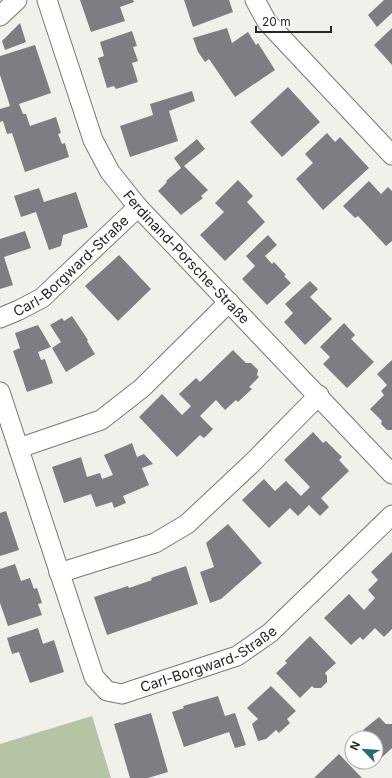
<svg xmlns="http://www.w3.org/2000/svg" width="392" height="778" font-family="Inter,sans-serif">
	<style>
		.park { fill: #b5c4a4 }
		.building { fill: #7e7e82 }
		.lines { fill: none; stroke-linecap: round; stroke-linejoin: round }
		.street-casing { stroke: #7a7874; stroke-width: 21 }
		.street { stroke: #fff; stroke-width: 19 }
		.labels { text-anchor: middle; stroke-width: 4; stroke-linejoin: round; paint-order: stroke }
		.street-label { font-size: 14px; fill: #252523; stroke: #fff }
	</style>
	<rect width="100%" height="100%" fill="#f2f0eb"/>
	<path class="park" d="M 92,716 L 111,778 L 0,778 L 0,744 Z"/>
	<g class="building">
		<path d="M 80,0 L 133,0 L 134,2 L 120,7 L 125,21 L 91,32 Z"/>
		<path d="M 184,0 L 229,0 L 233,12 L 193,27 Z"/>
		<path d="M 384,0 L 392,0 L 392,13 L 377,27 L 368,15 Z"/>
		<path d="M 20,23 L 26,42 L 5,50 L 2,41 Z"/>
		<path d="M 227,28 L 232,43 L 248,32 L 256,45 L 258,43 L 275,70 L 235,97 L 209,59 L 205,62 L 198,52 L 193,38 Z"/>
		<path d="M 392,28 L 392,65 L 374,45 Z"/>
		<path d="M 132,31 L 137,46 L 133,47 L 138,61 L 132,63 L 138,82 L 116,89 L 114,86 L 107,88 L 98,58 L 104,56 L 100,42 Z"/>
		<path d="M 35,45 L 51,93 L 19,104 L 23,114 L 26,114 L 30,126 L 56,117 L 61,133 L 58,134 L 62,144 L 65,143 L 69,157 L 25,172 L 12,133 L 7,134 L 3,121 L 0,122 L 0,109 L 10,106 L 0,75 L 0,56 Z"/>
		<path d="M 288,87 L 320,122 L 282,157 L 250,122 Z"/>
		<path d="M 192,91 L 195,101 L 169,111 L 178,141 L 130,157 L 120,126 L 153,115 L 150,104 Z"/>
		<path d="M 327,133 L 335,142 L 340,137 L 369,168 L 323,210 L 296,179 L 313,163 L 305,154 Z"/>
		<path d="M 197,139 L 205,149 L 184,166 L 208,190 L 201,196 L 203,198 L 181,215 L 158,191 L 167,182 L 166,181 L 181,168 L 174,158 Z"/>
		<path d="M 238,180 L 253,196 L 247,202 L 265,222 L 225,261 L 200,235 L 224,212 L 215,203 Z"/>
		<path d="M 369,181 L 381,194 L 388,187 L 392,191 L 392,241 L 386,246 L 358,216 L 355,218 L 343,206 Z"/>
		<path d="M 39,188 L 44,202 L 76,192 L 88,227 L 63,235 L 61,246 L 49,250 L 36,212 L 21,217 L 14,196 Z"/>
		<path d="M 25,231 L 31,248 L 4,257 L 13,285 L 0,289 L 0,239 Z"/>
		<path d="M 268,235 L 277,245 L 265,256 L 272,264 L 274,262 L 286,275 L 284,276 L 291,283 L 267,305 L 242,279 L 255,266 L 246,256 Z"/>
		<path d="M 119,255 L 151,289 L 118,321 L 85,286 Z"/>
		<path d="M 310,281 L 318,289 L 310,297 L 332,319 L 305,345 L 284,322 L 293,313 L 285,304 Z"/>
		<path d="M 72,316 L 88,340 L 87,341 L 95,354 L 66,372 L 52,348 L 61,342 L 50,325 L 62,318 L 64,321 Z"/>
		<path d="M 344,323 L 355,335 L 351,339 L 374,362 L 347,388 L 323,364 L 330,357 L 320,347 Z"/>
		<path d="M 38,325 L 51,347 L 38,352 L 41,360 L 45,359 L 53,383 L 27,392 L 13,351 L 20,348 L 15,333 Z"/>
		<path d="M 233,350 L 246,363 L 251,363 L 258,370 L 257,375 L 259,377 L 249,387 L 252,389 L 238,402 L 236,400 L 225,410 L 216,400 L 200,416 L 213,429 L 204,438 L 200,435 L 177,457 L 139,417 L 162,394 L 182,415 L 191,406 L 179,394 L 196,378 L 200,382 Z"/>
		<path d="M 392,360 L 392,430 L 387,430 L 381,424 L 382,421 L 370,409 L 384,395 L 381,391 L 387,385 L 377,374 Z"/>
		<path d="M 313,432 L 323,443 L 326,441 L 342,457 L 339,460 L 349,471 L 321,498 L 329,507 L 320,516 L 309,505 L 298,516 L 290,508 L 269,528 L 242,500 L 264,479 L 275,491 L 286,481 L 301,496 L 310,487 L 284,460 Z"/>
		<path d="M 132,443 L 137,457 L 144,454 L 153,464 L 142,468 L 149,485 L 123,496 L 126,503 L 114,508 L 112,502 L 96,507 L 91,494 L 64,503 L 52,467 L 81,457 L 87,477 L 100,473 L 102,479 L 113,475 L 104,455 Z"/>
		<path d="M 6,511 L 19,550 L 0,556 L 0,513 Z"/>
		<path d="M 228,524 L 262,563 L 221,599 L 210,603 L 200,572 L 214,567 L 206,543 Z"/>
		<path d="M 392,552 L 392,629 L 384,637 L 375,628 L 363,640 L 360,637 L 351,645 L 324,618 L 349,594 L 364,610 L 375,598 L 368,590 L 378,580 L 371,572 Z"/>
		<path d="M 15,564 L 21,581 L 30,578 L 34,589 L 37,588 L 42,603 L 38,604 L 42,615 L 8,626 L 0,603 L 0,569 Z"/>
		<path d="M 186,566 L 198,604 L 107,635 L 94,597 L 128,586 L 129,588 L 152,580 L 151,578 Z"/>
		<path d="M 38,628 L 43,644 L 54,640 L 64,672 L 30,683 L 19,652 L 12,654 L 7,638 Z"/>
		<path d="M 310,636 L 336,663 L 325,673 L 327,676 L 327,682 L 321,688 L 314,688 L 312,686 L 300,698 L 276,673 L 287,663 L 285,661 Z"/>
		<path d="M 271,686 L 296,711 L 287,719 L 290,723 L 279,733 L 276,730 L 266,739 L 258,741 L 252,724 L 258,719 L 247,708 Z"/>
		<path d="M 218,696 L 225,716 L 235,713 L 246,745 L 235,748 L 229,732 L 184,747 L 172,712 L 184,708 L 183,706 Z"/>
		<path d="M 151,713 L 168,772 L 148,778 L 130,778 L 114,724 Z"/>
		<path d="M 379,717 L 386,724 L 392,724 L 392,748 L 378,761 L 376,759 L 376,738 L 358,738 L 365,732 L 363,730 Z"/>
		<path d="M 339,754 L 362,778 L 314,778 Z"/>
	</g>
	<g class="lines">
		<defs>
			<g id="street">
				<path id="s1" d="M 47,0 L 93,140 L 110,172 L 138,207 L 392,474"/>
				<path d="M 255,0 L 267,22 L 392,155"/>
				<path d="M 0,16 L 17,0"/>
				<path id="s2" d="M 0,318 L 19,310 L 42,298 L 138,207"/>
				<path id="s3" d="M 0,392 L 94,677 L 107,691 L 122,694 L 237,656 L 270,633 L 392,515"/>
				<path d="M 19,448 L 101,420 L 142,388 L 229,302"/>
				<path d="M 59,573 L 155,543 L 187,524 L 251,464 L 319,395"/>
			</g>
		</defs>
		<use href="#street" class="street-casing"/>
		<use href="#street" class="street"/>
	</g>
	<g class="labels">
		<g class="street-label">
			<text dy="5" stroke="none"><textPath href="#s1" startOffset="298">Ferdinand-Porsche-Straße</textPath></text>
			<text dy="5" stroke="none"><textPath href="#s2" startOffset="89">Carl-Borgward-Straße</textPath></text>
			<text dy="5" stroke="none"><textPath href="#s3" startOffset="428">Carl-Borgward-Straße</textPath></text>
		</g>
	</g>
	<g transform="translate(364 750) rotate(295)"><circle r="19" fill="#ffffff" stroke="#a8a8a7"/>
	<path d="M0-3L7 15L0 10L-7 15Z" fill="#236d75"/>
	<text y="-6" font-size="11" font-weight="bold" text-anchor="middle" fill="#252523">N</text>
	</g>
	<path d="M256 26v6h75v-6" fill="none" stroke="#252523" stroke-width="2"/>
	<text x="262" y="26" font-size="12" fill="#252523" stroke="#ffffff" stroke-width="3" paint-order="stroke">20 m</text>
</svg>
